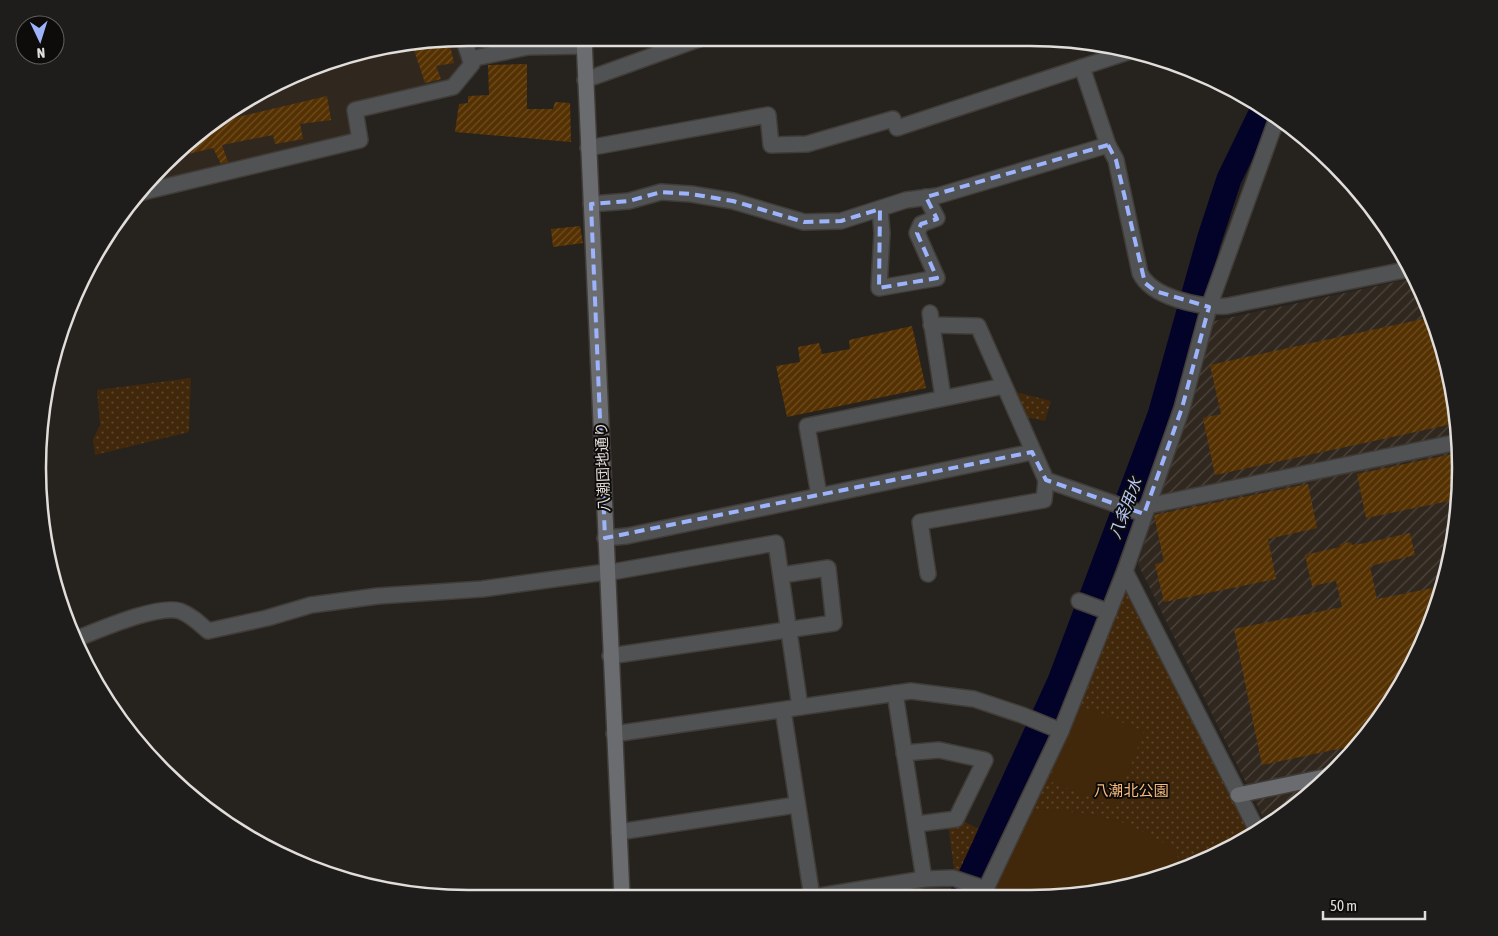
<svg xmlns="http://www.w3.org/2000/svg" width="1498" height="936" font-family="'Asap Condensed','Noto Sans JP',sans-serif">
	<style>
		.built { fill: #30281f }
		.industrial { fill: url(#industrial-furrows) }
		.park { fill: url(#park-dots) }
		.pitch { fill: #41280b }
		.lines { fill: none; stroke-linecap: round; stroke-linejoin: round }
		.river { stroke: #030329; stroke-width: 25 }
		.building { fill: url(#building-hatch) }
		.street-casing { stroke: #403c38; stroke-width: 18 }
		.secondary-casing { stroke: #403c38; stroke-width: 18 }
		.street { stroke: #515254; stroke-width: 15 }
		.secondary { stroke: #6a6c70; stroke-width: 15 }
		.marked { fill: none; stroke: #9db4fd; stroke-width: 4; stroke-dasharray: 10 6; stroke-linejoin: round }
		.labels { text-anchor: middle; stroke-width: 4; stroke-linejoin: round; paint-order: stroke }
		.street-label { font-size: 15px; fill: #e0ddda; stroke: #0e0c0a }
		.park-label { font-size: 15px; fill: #f9bb7c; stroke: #0e0c0a }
		.water-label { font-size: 16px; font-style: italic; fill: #b7c6f2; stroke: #0e0c0a }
		.rim { fill: none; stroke: #e0ddda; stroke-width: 2.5 }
	</style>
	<defs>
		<pattern id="industrial-furrows" width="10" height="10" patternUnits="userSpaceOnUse" patternTransform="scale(1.25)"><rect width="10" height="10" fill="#30281f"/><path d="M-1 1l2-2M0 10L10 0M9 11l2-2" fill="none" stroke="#4e473f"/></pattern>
		<pattern id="park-dots" width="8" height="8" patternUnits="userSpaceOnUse" patternTransform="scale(1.25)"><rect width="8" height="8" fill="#41280b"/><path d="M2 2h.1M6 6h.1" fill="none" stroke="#5c472e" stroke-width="1.8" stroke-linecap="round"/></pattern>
		<pattern id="building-hatch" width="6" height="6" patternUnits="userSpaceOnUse" patternTransform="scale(1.25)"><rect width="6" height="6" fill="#553101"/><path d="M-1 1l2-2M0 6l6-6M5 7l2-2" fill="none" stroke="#6d4e25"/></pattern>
	</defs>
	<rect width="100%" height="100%" fill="#26221e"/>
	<path class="built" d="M 457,39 L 464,61 L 449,83 L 349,108 L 351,134 L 150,182 L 206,126 L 330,60 Z"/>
	<path class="industrial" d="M 1414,278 L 1438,329 L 1457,412 L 1460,496 L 1446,579 L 1416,658 L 1372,730 L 1314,791 L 1267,825 L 1138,564 L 1214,321 Z"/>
	<g class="park">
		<path d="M 191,378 L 189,432 L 95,455 L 93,439 L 100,425 L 97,390 Z"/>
		<path d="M 1012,391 L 1051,401 L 1045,421 L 1024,417 Z"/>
		<path d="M 1124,583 L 1254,834 L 1245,841 L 1142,884 L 1058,898 L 987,897 Z"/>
		<path d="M 947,817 L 956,817 L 988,834 L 968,880 L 955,876 Z"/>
	</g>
	<g class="pitch">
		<path d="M 1078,705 L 1144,731 L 1115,807 L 1049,781 Z"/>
		<path d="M 1034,809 L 1084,813 L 1125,823 L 1167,844 L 1185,866 L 1142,884 L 1058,898 L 992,897 Z"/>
	</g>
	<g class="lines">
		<path class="river" d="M 961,897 L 1060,681 L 1160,415 L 1209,240 L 1229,179 L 1263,109"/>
	</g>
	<g class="building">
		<path d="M 449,41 L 454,63 L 436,66 L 441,79 L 425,83 L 413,47 Z"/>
		<path d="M 527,64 L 527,109 L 553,109 L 555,102 L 570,103 L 571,142 L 455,132 L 459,104 L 468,103 L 468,96 L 489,95 L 488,65 Z"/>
		<path d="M 327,96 L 331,120 L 300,124 L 303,139 L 275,144 L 273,135 L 222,145 L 228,162 L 221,164 L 213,148 L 176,157 L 206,126 L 213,123 Z"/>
		<path d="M 580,226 L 583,243 L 553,247 L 551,229 Z"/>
		<path d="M 1432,317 L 1438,329 L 1457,412 L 1457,423 L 1215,475 L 1203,418 L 1221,414 L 1210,365 Z"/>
		<path d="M 912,326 L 926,388 L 787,417 L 776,366 L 800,362 L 798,347 L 819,343 L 822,354 L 850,349 L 849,340 Z"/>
		<path d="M 1458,453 L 1459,499 L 1366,518 L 1357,474 Z"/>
		<path d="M 1308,484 L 1317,528 L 1268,539 L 1276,579 L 1164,602 L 1155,564 L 1164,562 L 1154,515 Z"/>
		<path d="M 1410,533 L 1415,555 L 1370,566 L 1377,599 L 1443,586 L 1416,658 L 1372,730 L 1357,745 L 1262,765 L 1234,629 L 1342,607 L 1336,581 L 1312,586 L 1305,555 L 1340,547 L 1340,544 L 1351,542 L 1352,545 L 1366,543 Z"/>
	</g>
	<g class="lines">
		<defs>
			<g id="street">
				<path d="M 470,59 L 528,47 L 584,46"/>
				<path d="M 1082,67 L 1108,145 L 1116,160 L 1140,273 C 1152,298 1201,308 1227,306 L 1410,269"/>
				<path d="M 585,80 L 699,39"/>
				<path d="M 897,128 L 1128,52"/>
				<path d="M 588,148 L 768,115 L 771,145 L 807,144 L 893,119"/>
				<path d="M 139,193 L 360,140 L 355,110 L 453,87 L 472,64 L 463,38"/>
				<path d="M 591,204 L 629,201 L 661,192 L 691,194 L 733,201 L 804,222 L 841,221 L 906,200 L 937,196 L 1108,145"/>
				<path d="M 880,209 L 882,233 L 879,288 L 937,278 L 917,233 L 921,224 L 937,218 L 926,197"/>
				<path d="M 930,313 L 943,397"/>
				<path d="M 931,325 L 978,326 L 1046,480 L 1144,514"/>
				<path d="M 819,495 L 807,426 L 1004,386"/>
				<path d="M 1147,506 L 1458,442"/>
				<path d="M 605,538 L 627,536 L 1032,452"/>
				<path d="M 1125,571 L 1258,832"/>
				<path d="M 606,573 L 776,543 L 800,707"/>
				<path d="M 928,574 L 920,522 L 1044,500 L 1046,480"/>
				<path d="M 1079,601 L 1109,612"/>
				<path d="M 76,639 C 99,630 158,604 180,611 C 191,615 199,623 208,631 L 267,618 L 311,605 L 378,596 L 482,589 L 606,572"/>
				<path d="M 610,656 L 834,623 L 828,568 L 782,575"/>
				<path d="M 895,693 L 924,879"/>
				<path d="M 783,710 L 812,897"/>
				<path d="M 614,734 L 911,691 L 974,699 L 1022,715 L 1061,731"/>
				<path d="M 904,753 L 939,750 L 985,760 L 956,819 L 917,824"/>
				<path d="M 619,832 L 796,805"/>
				<path d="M 813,897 L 924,879 L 953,878 L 986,889"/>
				<path d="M 982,897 L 1061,731 L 1125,571 L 1182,408 L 1209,307 L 1277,118"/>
			</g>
			<g id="secondary">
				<path d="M 584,38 L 622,896"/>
				<path d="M 1238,795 L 1329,776"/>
			</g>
		</defs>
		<use href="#street" class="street-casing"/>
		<use href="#secondary" class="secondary-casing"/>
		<use href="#street" class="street"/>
		<use href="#secondary" class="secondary"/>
	</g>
	<path class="marked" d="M 1108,145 L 1116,160 L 1145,283 L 1155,291 L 1209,307 L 1182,408 L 1144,514 L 1046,480 L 1032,452 L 605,538 L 591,204 L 629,201 L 661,192 L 691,194 L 733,201 L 804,222 L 841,221 L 880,209 L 879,288 L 937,278 L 917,233 L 921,224 L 937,219 L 926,197 Z"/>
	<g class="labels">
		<g class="street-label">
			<text transform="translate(603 467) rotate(-92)" y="5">八潮団地通り</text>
		</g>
		<g class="park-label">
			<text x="1131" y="796">八潮北公園</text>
		</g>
		<g class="water-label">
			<text transform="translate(1125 508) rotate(-69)" y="6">八条用水</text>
		</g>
	</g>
	<path d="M0 0H1498V936H0ZM468 46H1030A422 422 0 0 1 1452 468V468A422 422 0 0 1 1030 890H468A422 422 0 0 1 46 468V468A422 422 0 0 1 468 46Z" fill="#1f1d1b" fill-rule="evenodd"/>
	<path class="rim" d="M468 46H1030A422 422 0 0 1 1452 468V468A422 422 0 0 1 1030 890H468A422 422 0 0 1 46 468V468A422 422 0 0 1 468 46Z"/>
	<g transform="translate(40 40) rotate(176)"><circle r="24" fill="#0e0c0a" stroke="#62605d"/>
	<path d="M0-4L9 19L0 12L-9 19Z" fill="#9db4fd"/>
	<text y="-8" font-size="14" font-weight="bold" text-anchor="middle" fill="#e0ddda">N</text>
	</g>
	<path d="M1323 911v8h102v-8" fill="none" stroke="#e0ddda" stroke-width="2.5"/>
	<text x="1330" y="911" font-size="15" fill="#e0ddda" stroke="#0e0c0a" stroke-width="4" paint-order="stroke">50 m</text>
</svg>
